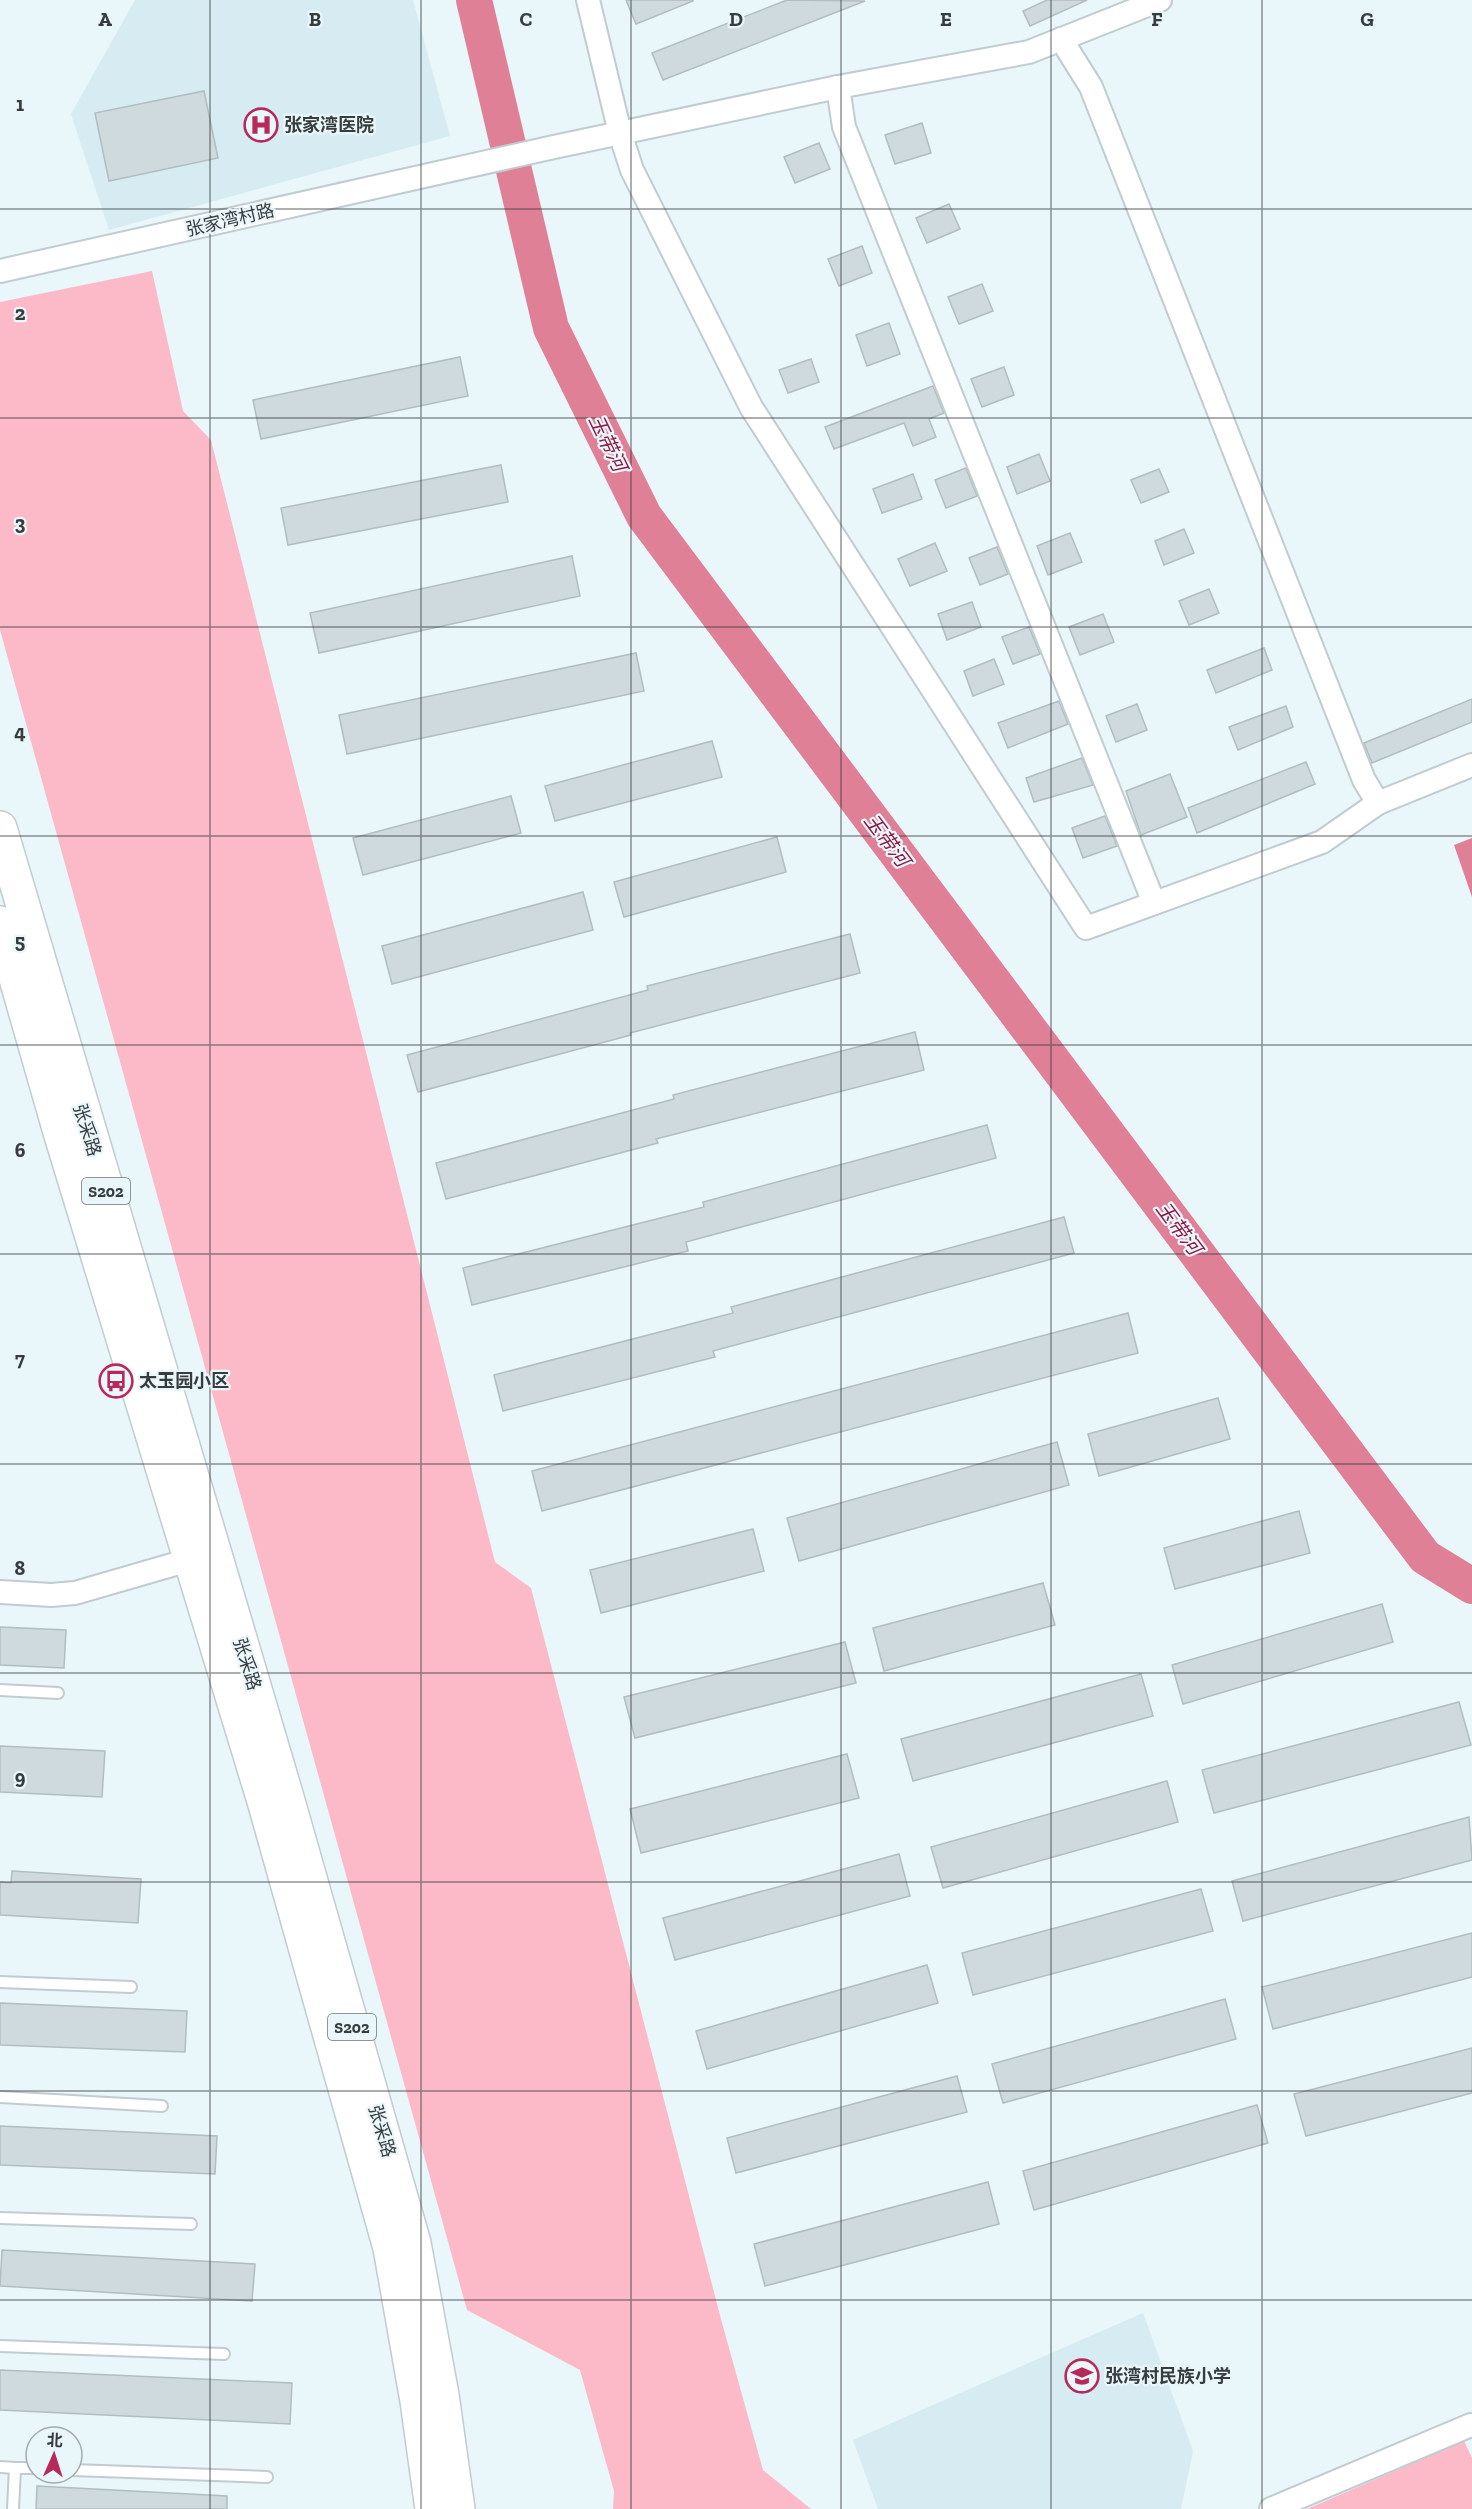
<svg xmlns="http://www.w3.org/2000/svg" width="1472" height="2509" font-family="'Zilla Slab','Noto Sans SC',serif">
	<style>
		.built { fill: #d6ecf2 }
		.green { fill: #fcbac8 }
		.water { fill: #e08097 }
		.lines { fill: none; stroke-linecap: round; stroke-linejoin: round }
		.river { stroke: #e08097; stroke-width: 36 }
		.building { fill: #cedade; stroke: #b1bec1; stroke-width: 1.5 }
		.lane-casing { stroke: #c0ccd0; stroke-width: 14 }
		.street-casing { stroke: #c0ccd0; stroke-width: 26 }
		.primary-casing { stroke: #c0ccd0; stroke-width: 36 }
		.lane { stroke: #fff; stroke-width: 10 }
		.street { stroke: #fff; stroke-width: 22 }
		.primary { stroke: #fff; stroke-width: 33 }
		.grid { fill: none; stroke: #373c3e; stroke-width: 1.5; stroke-opacity: 0.55 }
		.labels { text-anchor: middle; stroke-width: 4.5; stroke-linejoin: round; paint-order: stroke }
		.shield { fill: #e9f6fa; stroke: #6c7476; stroke-width: 1.5 }
		.shield-label { font-size: 16px; font-weight: bold; fill: #373c3e }
		.poi-label { font-size: 18px; font-weight: bold; fill: #373c3e; stroke: #e9f6fa; text-anchor: start }
		.street-label { font-size: 18px; fill: #373c3e; stroke: #e9f6fa }
		.water-label { font-size: 20px; font-style: italic; fill: #8e1c45; stroke: #e9f6fa }
		.grid-label { font-size: 20px; text-anchor: middle; font-weight: bold; fill: #373c3e; stroke: #e9f6fa; stroke-width: 4.5; stroke-linejoin: round; paint-order: stroke }
	</style>
	<rect width="100%" height="100%" fill="#e9f6fa"/>
	<g class="built">
		<path d="M 135,0 L 413,0 L 450,136 L 109,230 L 71,114 Z"/>
		<path d="M 1143,2313 L 1193,2451 L 1181,2509 L 878,2509 L 853,2440 Z"/>
	</g>
	<g class="green">
		<path d="M 152,271 L 183,411 L 211,440 L 495,1562 L 531,1588 L 722,2323 L 763,2470 L 811,2509 L 613,2509 L 614,2491 L 580,2370 L 467,2310 L 0,630 L 0,302 Z"/>
		<path d="M 1464,2441 L 1472,2458 L 1472,2509 L 1307,2509 Z"/>
	</g>
	<path class="water" d="M 1472,838 L 1472,897 L 1454,845 Z"/>
	<g class="lines">
		<path class="river" d="M 474,0 L 551,328 L 644,516 L 1425,1557 L 1472,1586"/>
	</g>
	<g class="building">
		<path d="M 626,0 L 693,0 L 693,1 L 636,24 Z"/>
		<path d="M 787,0 L 865,1 L 663,80 L 652,53 Z"/>
		<path d="M 1047,0 L 1087,0 L 1030,26 L 1023,11 Z"/>
		<path d="M 204,91 L 218,158 L 109,181 L 95,113 Z"/>
		<path d="M 922,123 L 931,153 L 895,164 L 885,135 Z"/>
		<path d="M 819,143 L 830,169 L 795,183 L 784,157 Z"/>
		<path d="M 949,204 L 960,229 L 927,243 L 916,218 Z"/>
		<path d="M 862,246 L 872,273 L 839,286 L 828,259 Z"/>
		<path d="M 982,284 L 993,311 L 959,324 L 948,297 Z"/>
		<path d="M 889,323 L 900,354 L 867,366 L 856,335 Z"/>
		<path d="M 460,357 L 468,396 L 261,439 L 253,400 Z"/>
		<path d="M 811,359 L 819,382 L 788,393 L 779,370 Z"/>
		<path d="M 1004,367 L 1014,395 L 982,407 L 971,379 Z"/>
		<path d="M 933,386 L 944,413 L 929,419 L 936,437 L 913,446 L 904,423 L 834,449 L 825,427 Z"/>
		<path d="M 1039,454 L 1050,481 L 1017,494 L 1007,467 Z"/>
		<path d="M 501,465 L 508,502 L 288,545 L 281,508 Z"/>
		<path d="M 966,468 L 977,496 L 946,508 L 935,480 Z"/>
		<path d="M 1159,469 L 1169,492 L 1141,503 L 1131,480 Z"/>
		<path d="M 913,474 L 922,499 L 882,513 L 873,489 Z"/>
		<path d="M 1184,529 L 1194,553 L 1164,565 L 1155,541 Z"/>
		<path d="M 1070,533 L 1082,562 L 1048,575 L 1037,546 Z"/>
		<path d="M 935,543 L 947,571 L 910,586 L 898,559 Z"/>
		<path d="M 997,547 L 1008,574 L 980,585 L 969,558 Z"/>
		<path d="M 572,556 L 580,596 L 319,653 L 310,613 Z"/>
		<path d="M 1209,589 L 1219,613 L 1189,625 L 1179,601 Z"/>
		<path d="M 972,602 L 981,627 L 947,640 L 938,614 Z"/>
		<path d="M 1103,614 L 1114,642 L 1080,655 L 1069,627 Z"/>
		<path d="M 1029,627 L 1040,654 L 1013,664 L 1002,637 Z"/>
		<path d="M 1264,648 L 1272,670 L 1216,693 L 1207,670 Z"/>
		<path d="M 636,653 L 644,691 L 347,754 L 339,715 Z"/>
		<path d="M 994,659 L 1004,684 L 973,696 L 964,671 Z"/>
		<path d="M 1472,699 L 1472,722 L 1372,763 L 1364,743 Z"/>
		<path d="M 1059,701 L 1068,724 L 1008,748 L 998,723 Z"/>
		<path d="M 1137,704 L 1147,730 L 1116,742 L 1106,716 Z"/>
		<path d="M 1286,706 L 1293,727 L 1238,750 L 1229,727 Z"/>
		<path d="M 712,741 L 722,777 L 555,821 L 545,786 Z"/>
		<path d="M 1082,758 L 1093,785 L 1034,802 L 1026,778 Z"/>
		<path d="M 1306,762 L 1315,784 L 1197,833 L 1188,808 Z"/>
		<path d="M 1170,774 L 1187,817 L 1141,835 L 1126,791 Z"/>
		<path d="M 511,796 L 521,833 L 363,875 L 353,838 Z"/>
		<path d="M 1105,816 L 1117,846 L 1083,858 L 1072,828 Z"/>
		<path d="M 777,837 L 786,872 L 624,917 L 614,882 Z"/>
		<path d="M 583,892 L 593,930 L 392,984 L 382,946 Z"/>
		<path d="M 850,934 L 860,973 L 630,1033 L 631,1035 L 418,1092 L 407,1055 L 648,990 L 647,986 Z"/>
		<path d="M 915,1032 L 924,1070 L 656,1139 L 658,1143 L 446,1199 L 436,1163 L 674,1099 L 673,1095 Z"/>
		<path d="M 987,1125 L 996,1158 L 686,1242 L 688,1251 L 472,1305 L 463,1268 L 704,1207 L 703,1202 Z"/>
		<path d="M 1064,1217 L 1074,1253 L 713,1351 L 715,1357 L 503,1411 L 494,1375 L 733,1313 L 731,1307 Z"/>
		<path d="M 1128,1313 L 1138,1353 L 542,1511 L 532,1471 Z"/>
		<path d="M 1218,1398 L 1230,1439 L 1099,1476 L 1088,1434 Z"/>
		<path d="M 1057,1442 L 1069,1485 L 799,1561 L 787,1518 Z"/>
		<path d="M 1299,1511 L 1310,1553 L 1175,1589 L 1164,1548 Z"/>
		<path d="M 753,1529 L 764,1571 L 601,1613 L 590,1570 Z"/>
		<path d="M 1043,1583 L 1055,1625 L 884,1671 L 873,1628 Z"/>
		<path d="M 1382,1604 L 1393,1642 L 1183,1704 L 1172,1665 Z"/>
		<path d="M 0,1627 L 66,1630 L 64,1668 L 0,1665 Z"/>
		<path d="M 845,1642 L 856,1683 L 635,1738 L 624,1697 Z"/>
		<path d="M 1141,1674 L 1153,1716 L 913,1781 L 901,1739 Z"/>
		<path d="M 1459,1702 L 1471,1745 L 1214,1813 L 1202,1770 Z"/>
		<path d="M 0,1746 L 105,1751 L 102,1797 L 0,1792 Z"/>
		<path d="M 847,1754 L 859,1798 L 641,1853 L 630,1809 Z"/>
		<path d="M 1167,1781 L 1178,1822 L 943,1888 L 931,1847 Z"/>
		<path d="M 1469,1817 L 1472,1860 L 1243,1921 L 1232,1881 Z"/>
		<path d="M 899,1854 L 910,1896 L 675,1960 L 663,1918 Z"/>
		<path d="M 12,1871 L 141,1879 L 138,1923 L 0,1915 L 0,1882 L 11,1883 Z"/>
		<path d="M 1201,1889 L 1213,1931 L 973,1995 L 962,1953 Z"/>
		<path d="M 1472,1933 L 1472,1977 L 1273,2029 L 1262,1987 Z"/>
		<path d="M 927,1965 L 938,2003 L 707,2069 L 696,2031 Z"/>
		<path d="M 1225,1999 L 1236,2039 L 1003,2103 L 992,2064 Z"/>
		<path d="M 0,2003 L 187,2011 L 185,2052 L 0,2045 Z"/>
		<path d="M 1472,2048 L 1472,2093 L 1306,2136 L 1294,2094 Z"/>
		<path d="M 957,2076 L 967,2112 L 736,2173 L 727,2138 Z"/>
		<path d="M 1257,2105 L 1268,2143 L 1034,2210 L 1023,2171 Z"/>
		<path d="M 0,2126 L 217,2136 L 215,2174 L 0,2165 Z"/>
		<path d="M 988,2182 L 999,2224 L 765,2286 L 754,2244 Z"/>
		<path d="M 2,2250 L 255,2264 L 252,2301 L 0,2286 Z"/>
		<path d="M 0,2370 L 292,2383 L 290,2424 L 0,2410 Z"/>
		<path d="M 37,2486 L 227,2496 L 227,2509 L 36,2509 Z"/>
	</g>
	<g class="lines">
		<defs>
			<g id="lane">
				<path d="M 0,1690 L 58,1693"/>
				<path d="M 0,1982 L 131,1987"/>
				<path d="M 0,2097 L 162,2106"/>
				<path d="M 0,2218 L 191,2224"/>
				<path d="M 0,2346 L 224,2354"/>
				<path d="M 0,2467 L 15,2468 L 13,2509"/>
				<path d="M 15,2468 L 36,2468"/>
				<path d="M 72,2470 L 267,2477"/>
			</g>
			<g id="street">
				<path d="M 588,0 L 620,133 L 632,170 L 751,407 L 1086,928 L 1322,842 L 1378,803 L 1472,765"/>
				<path d="M 1061,39 L 1091,87 L 1364,780 L 1378,803"/>
				<path d="M 838,87 L 844,127 L 1154,903"/>
				<path d="M 0,271 L 554,147 L 838,87 L 1029,52 L 1160,0"/>
				<path d="M 0,1592 L 51,1595 L 75,1593 L 203,1556"/>
				<path d="M 1271,2509 L 1471,2425"/>
			</g>
			<g id="primary">
				<path d="M 0,828 L 286,1794 L 414,2243 L 442,2395 L 458,2509"/>
				<path d="M 0,923 L 60,1132 L 264,1801 L 390,2248 L 417,2401 L 432,2509"/>
			</g>
		</defs>
		<use href="#lane" class="lane-casing"/>
		<use href="#street" class="street-casing"/>
		<use href="#primary" class="primary-casing"/>
		<use href="#lane" class="lane"/>
		<use href="#street" class="street"/>
		<use href="#primary" class="primary"/>
	</g>
	<path class="grid" d="M 210,0 L 210,2509M 421,0 L 421,2509M 631,0 L 631,2509M 841,0 L 841,2509M 1051,0 L 1051,2509M 1262,0 L 1262,2509M 0,209 L 1472,209M 0,418 L 1472,418M 0,627 L 1472,627M 0,836 L 1472,836M 0,1045 L 1472,1045M 0,1254 L 1472,1254M 0,1464 L 1472,1464M 0,1673 L 1472,1673M 0,1882 L 1472,1882M 0,2091 L 1472,2091M 0,2300 L 1472,2300"/>
	<defs>
		<symbol id="hospital-ring" viewBox="-11 -11 22 22"><circle r="9.5" fill="#e9f6fa" stroke="#b7295b" stroke-width="1.5"/><path d="M-5-5h3v3.5h4V-5h3V5h-3V1.5h-4V5h-3Z" fill="#b7295b"/></symbol>
		<symbol id="bus-ring" viewBox="-11 -11 22 22"><circle r="9.5" fill="#e9f6fa" stroke="#b7295b" stroke-width="1.5"/><path d="M-5-6H5V4H4V6H2V4H-2V6H-4V4H-5ZM-3.5-4V0h7V-4ZM-3.5 1.2v1.5H-2V1.2ZM2 1.2v1.5H3.5V1.2Z" fill="#b7295b"/></symbol>
		<symbol id="school-ring" viewBox="-11 -11 22 22"><circle r="9.5" fill="#e9f6fa" stroke="#b7295b" stroke-width="1.5"/><path d="M0-5L7-2L0 1L-7-2ZM-4 1L0 2.5L4 1V4Q0 6-4 4Z" fill="#b7295b"/></symbol>
	</defs>
	<g fill-rule="evenodd">
		<use href="#hospital-ring" x="242" y="106" width="38" height="38"/>
		<use href="#bus-ring" x="97" y="1362" width="38" height="38"/>
		<use href="#school-ring" x="1063" y="2357" width="38" height="38"/>
	</g>
	<g class="labels">
		<g class="shield">
			<rect x="82" y="1178" width="48" height="26" rx="4.5"/>
			<rect x="328" y="2014" width="48" height="26" rx="4.5"/>
		</g>
		<g class="shield-label">
			<text x="106" y="1197">S202</text>
			<text x="352" y="2033">S202</text>
		</g>
		<g class="poi-label">
			<text x="284" y="131">张家湾医院</text>
			<text x="139" y="1387">太玉园小区</text>
			<text x="1105" y="2382">张湾村民族小学</text>
		</g>
		<g class="street-label">
			<text transform="translate(230 220) rotate(-13)" y="6">张家湾村路</text>
			<text transform="translate(87 1130) rotate(73)" y="6">张采路</text>
			<text transform="translate(247 1664) rotate(73)" y="6">张采路</text>
			<text transform="translate(382 2131) rotate(74)" y="6">张采路</text>
		</g>
		<g class="water-label">
			<text transform="translate(608 443) rotate(64)" y="7">玉带河</text>
			<text transform="translate(887 840) rotate(53)" y="7">玉带河</text>
			<text transform="translate(1179 1228) rotate(53)" y="7">玉带河</text>
		</g>
	</g>
	<g class="grid-label">
		<text x="105" y="26">A</text>
		<text x="315" y="26">B</text>
		<text x="526" y="26">C</text>
		<text x="736" y="26">D</text>
		<text x="946" y="26">E</text>
		<text x="1157" y="26">F</text>
		<text x="1367" y="26">G</text>
		<text x="20" y="111">1</text>
		<text x="20" y="320">2</text>
		<text x="20" y="530">3</text>
		<text x="20" y="739">4</text>
		<text x="20" y="948">5</text>
		<text x="20" y="1157">6</text>
		<text x="20" y="1366">7</text>
		<text x="20" y="1575">8</text>
		<text x="20" y="1784">9</text>
	</g>
	<g transform="translate(54 2455) rotate(3)"><circle r="28" fill="#e9f6fa" stroke="#a2acaf" stroke-width="1.5"/>
	<path d="M0-4.5L10 22L0 15L-10 22Z" fill="#b7295b"/>
	<text y="-9" font-size="16" font-weight="bold" text-anchor="middle" fill="#373c3e">北</text>
	</g>
</svg>
